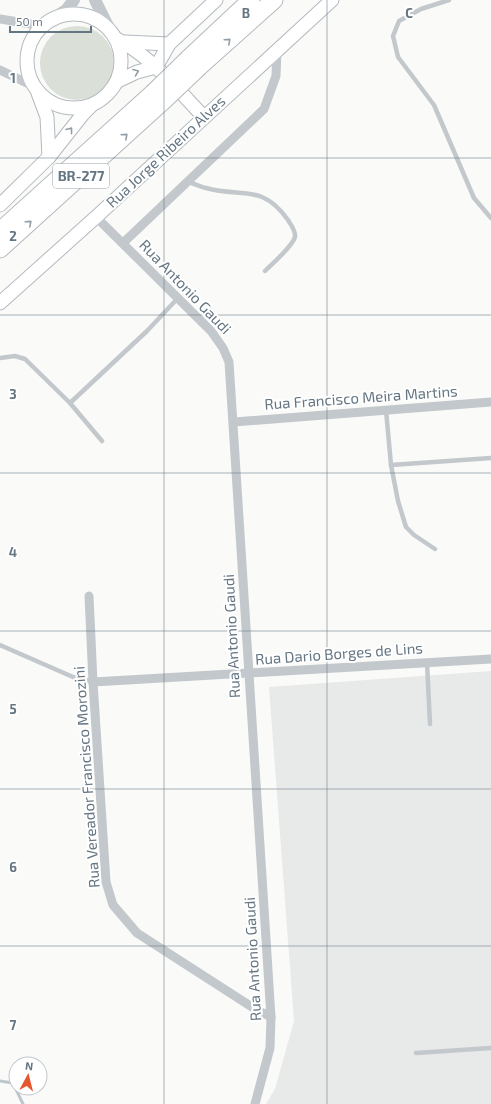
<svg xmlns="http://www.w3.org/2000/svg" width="491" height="1104" font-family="'Exo 2',sans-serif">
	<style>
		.built { fill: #e8e9e9 }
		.green { fill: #dadfd7 }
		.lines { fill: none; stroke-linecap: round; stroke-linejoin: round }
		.stream { stroke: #bbc7cb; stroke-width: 3 }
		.secondary-casing { stroke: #b3babf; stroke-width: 15 }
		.motorway-casing { stroke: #b4b9bd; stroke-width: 19 }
		.service { stroke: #c3c8cc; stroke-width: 4.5 }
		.minor { stroke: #c3c8cc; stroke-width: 9 }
		.tertiary { stroke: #c3c8cc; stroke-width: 12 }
		.secondary { stroke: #fff; stroke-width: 13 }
		.motorway { stroke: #fff; stroke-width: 17 }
		.motorway-bridge-casing { stroke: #b4b9bd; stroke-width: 19; stroke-linecap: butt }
		.motorway-bridge { stroke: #fff; stroke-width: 17 }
		.oneway { stroke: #939fa8 }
		.grid { fill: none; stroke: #657683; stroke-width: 1; stroke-opacity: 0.55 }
		.labels { text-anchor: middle; stroke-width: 4; stroke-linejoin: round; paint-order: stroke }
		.shield { fill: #fff; stroke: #939fa8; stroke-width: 1 }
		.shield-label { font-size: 14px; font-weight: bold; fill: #657683 }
		.street-label { font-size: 15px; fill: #657683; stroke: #fff }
		.grid-label { font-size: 13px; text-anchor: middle; font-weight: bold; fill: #657683; stroke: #fff; stroke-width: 4; stroke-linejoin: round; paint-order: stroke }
	</style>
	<rect width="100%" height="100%" fill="#fafaf8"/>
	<path class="built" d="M 491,671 L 491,1104 L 266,1104 L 275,1089 L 294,1021 L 269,687 Z"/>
	<circle class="green" cx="77" cy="63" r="37"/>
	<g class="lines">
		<path class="stream" d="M 0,1081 L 13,1083 L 23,1104"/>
		<defs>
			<g id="secondary">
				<circle cx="74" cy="61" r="47"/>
				<path d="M 115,38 C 151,56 177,89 204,117"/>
				<path d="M 125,42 L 169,44"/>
				<path d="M 156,67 L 169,44 L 216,0"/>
				<path d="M 118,81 L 137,72 L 156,67"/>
				<path d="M 38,93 L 47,117 L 49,157"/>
				<path d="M 0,205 L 49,157 L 83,114 L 92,105"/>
				<path d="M 0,303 L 96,217 L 332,0"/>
			</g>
			<g id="motorway">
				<path d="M 188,59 L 251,0"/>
				<path d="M 199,67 L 274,0"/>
				<path d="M 0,231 L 153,93"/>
				<path d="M 0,249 L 161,103"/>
			</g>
		</defs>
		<use href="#secondary" class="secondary-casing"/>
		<use href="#motorway" class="motorway-casing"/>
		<g class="service">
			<path d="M 449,0 L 421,9 L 399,21 L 393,36 L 398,57 L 434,105 L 474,198 L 491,218"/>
			<path d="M 189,182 C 195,184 201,187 206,188 C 242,198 262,183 288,220 C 291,225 296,231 295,237 C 292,247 273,263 265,271"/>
			<path d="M 0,358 L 15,356 L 25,359 L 70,403 L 102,441"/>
			<path d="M 70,403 L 147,331 L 178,298"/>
			<path d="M 386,410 L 391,465 L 398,501 L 406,527 L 414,535 L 435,549"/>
			<path d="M 391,465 L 491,458"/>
			<path d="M 0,645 L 73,677 L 93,682"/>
			<path d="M 427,663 L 430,724"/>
			<path d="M 416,1053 L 491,1048"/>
		</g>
		<g class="minor">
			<path d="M 0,19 L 43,26"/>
			<path d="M 0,70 L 35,87"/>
			<path d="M 96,217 L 211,331 L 223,348 L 229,362 L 271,1017 L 270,1048 L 255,1104"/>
			<path d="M 123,243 L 264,109 L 276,76 L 277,50"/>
			<path d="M 234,422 L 491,402"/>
			<path d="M 89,596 L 93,682 L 106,882 L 113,905 L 137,933 L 255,1009 L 271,1017"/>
			<path d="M 93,682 L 491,659"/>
		</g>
		<g class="tertiary">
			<path d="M 95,0 L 110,30"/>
			<path d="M 49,21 L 66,10 L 74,0"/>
		</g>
		<use href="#secondary" class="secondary"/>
		<use href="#motorway" class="motorway"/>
		<defs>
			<g id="motorway-bridge">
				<path d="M 153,93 L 188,59"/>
				<path d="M 161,103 L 199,67"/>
			</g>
		</defs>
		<use href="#motorway-bridge" class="motorway-bridge-casing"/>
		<use href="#motorway-bridge" class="motorway-bridge"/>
	</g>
	<defs><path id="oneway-chevron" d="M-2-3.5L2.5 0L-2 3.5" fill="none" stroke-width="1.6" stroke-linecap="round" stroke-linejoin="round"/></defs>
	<g class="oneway">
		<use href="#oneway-chevron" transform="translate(228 41) rotate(-42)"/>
		<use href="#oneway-chevron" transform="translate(136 72) rotate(-21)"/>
		<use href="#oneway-chevron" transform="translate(70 130) rotate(-52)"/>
		<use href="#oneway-chevron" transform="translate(125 136) rotate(-42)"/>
		<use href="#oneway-chevron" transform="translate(29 223) rotate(-42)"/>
	</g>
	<path class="grid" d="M 164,0 L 164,1104M 327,0 L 327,1104M 0,158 L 491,158M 0,315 L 491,315M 0,473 L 491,473M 0,631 L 491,631M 0,789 L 491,789M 0,946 L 491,946"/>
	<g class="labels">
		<rect class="shield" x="53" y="164" width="56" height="24" rx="3"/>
		<g class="shield-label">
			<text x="81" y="181">BR-277</text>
		</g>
		<g class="street-label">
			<text transform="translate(166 152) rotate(-43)" y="5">Rua Jorge Ribeiro Alves</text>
			<text transform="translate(185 287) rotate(46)" y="5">Rua Antonio Gaudi</text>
			<text transform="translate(361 398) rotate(-4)" y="5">Rua Francisco Meira Martins</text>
			<text transform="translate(232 636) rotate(-93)" y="5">Rua Antonio Gaudi</text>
			<text transform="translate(339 654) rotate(-4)" y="5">Rua Dario Borges de Lins</text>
			<text transform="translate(87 777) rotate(-94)" y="5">Rua Vereador Francisco Morozini</text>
			<text transform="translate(253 959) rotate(-93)" y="5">Rua Antonio Gaudi</text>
		</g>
	</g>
	<g class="grid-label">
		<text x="246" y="18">B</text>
		<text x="409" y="18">C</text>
		<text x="13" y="83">1</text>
		<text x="13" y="241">2</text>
		<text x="13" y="399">3</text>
		<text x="13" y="557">4</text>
		<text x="13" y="714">5</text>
		<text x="13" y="872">6</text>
		<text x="13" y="1030">7</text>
	</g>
	<g transform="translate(28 1076) rotate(7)"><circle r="19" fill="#ffffff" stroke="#c1c8cd"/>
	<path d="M0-3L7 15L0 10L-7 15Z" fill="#e4572e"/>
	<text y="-6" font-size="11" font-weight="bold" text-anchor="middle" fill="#657683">N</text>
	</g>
	<path d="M10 26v6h81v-6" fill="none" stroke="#657683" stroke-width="2"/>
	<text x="16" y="26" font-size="12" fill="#657683" stroke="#ffffff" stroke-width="3" paint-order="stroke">50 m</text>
</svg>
